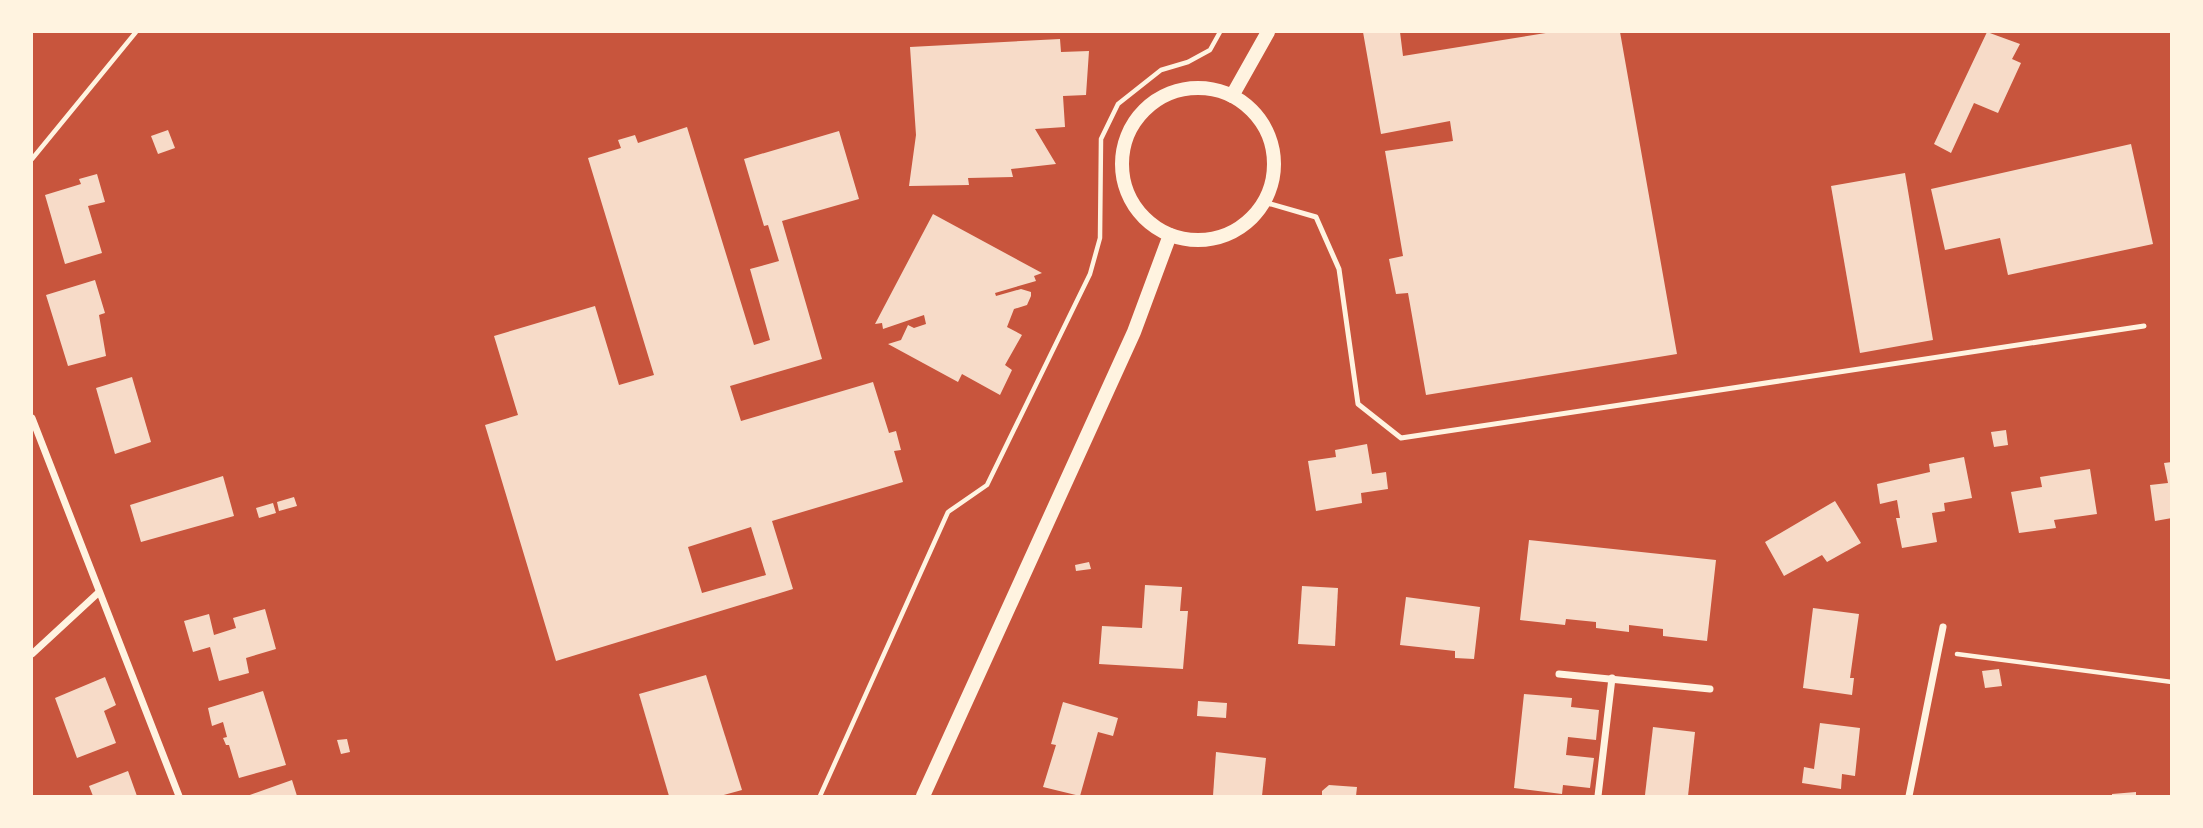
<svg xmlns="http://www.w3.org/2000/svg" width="2203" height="828" font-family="Lato,sans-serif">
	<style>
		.building { fill: #f7dbc8; fill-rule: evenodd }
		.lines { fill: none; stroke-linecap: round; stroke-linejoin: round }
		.path { stroke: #fff3e0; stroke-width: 4.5 }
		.service { stroke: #fff3e0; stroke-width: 5 }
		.minor { stroke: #fff3e0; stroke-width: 7 }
		.secondary { stroke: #fff3e0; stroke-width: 14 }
	</style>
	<rect width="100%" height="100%" fill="#c8553d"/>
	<g class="building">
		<path d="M 1363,32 L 1400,32 L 1403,56 L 1552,32 L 1620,32 L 1677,354 L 1426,395 L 1408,293 L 1396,294 L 1389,259 L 1403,256 L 1385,151 L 1453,141 L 1450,121 L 1381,134 Z"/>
		<path d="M 1987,32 L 2020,44 L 2012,59 L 2021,63 L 1998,113 L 1974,103 L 1951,153 L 1934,144 Z"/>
		<path d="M 1060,39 L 1061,52 L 1089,51 L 1086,95 L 1063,96 L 1065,127 L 1035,129 L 1056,164 L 1011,169 L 1013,177 L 968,178 L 969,185 L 909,186 L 916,135 L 910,47 Z"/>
		<path d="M 687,127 L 754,345 L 770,340 L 750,269 L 779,261 L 768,225 L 764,226 L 744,159 L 839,131 L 859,199 L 782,221 L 822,359 L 730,386 L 741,421 L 873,382 L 889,433 L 896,431 L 901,450 L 894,451 L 903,482 L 772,521 L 793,589 L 556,661 L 485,425 L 518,415 L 494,336 L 595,306 L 619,385 L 654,375 L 588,158 L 621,148 L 618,140 L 635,135 L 638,143 ZM 751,527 L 766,575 L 702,593 L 688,547 Z"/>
		<path d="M 168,130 L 175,148 L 158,154 L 151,136 Z"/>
		<path d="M 2131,144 L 2153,244 L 2008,275 L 2000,238 L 1945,250 L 1931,189 Z"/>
		<path d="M 1905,173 L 1933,340 L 1860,353 L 1831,186 Z"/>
		<path d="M 97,174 L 105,202 L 88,206 L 102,253 L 65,264 L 45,195 L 81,184 L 79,179 Z"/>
		<path d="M 933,214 L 1042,273 L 1034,276 L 1036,281 L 995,293 L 996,296 L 1021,289 L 1031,292 L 1031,296 L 1027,305 L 1014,309 L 1007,327 L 1022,335 L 1005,365 L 1012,370 L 1000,395 L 962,374 L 958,382 L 888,344 L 901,340 L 908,325 L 914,328 L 926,324 L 924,315 L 883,329 L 882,323 L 875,324 Z"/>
		<path d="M 95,280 L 105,313 L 99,315 L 106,356 L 68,366 L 46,295 Z"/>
		<path d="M 132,377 L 151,442 L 115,454 L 96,388 Z"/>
		<path d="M 2006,430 L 2008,445 L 1994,447 L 1991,432 Z"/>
		<path d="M 1367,444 L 1372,474 L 1386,472 L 1388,489 L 1361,493 L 1362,503 L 1316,511 L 1308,461 L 1336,457 L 1335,450 Z"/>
		<path d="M 1964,457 L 1972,498 L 1944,503 L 1945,511 L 1932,513 L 1937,542 L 1902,548 L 1896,518 L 1900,518 L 1897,500 L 1880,504 L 1877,484 L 1930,472 L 1929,464 Z"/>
		<path d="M 2172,462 L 2172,518 L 2155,521 L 2150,485 L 2168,483 L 2164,463 Z"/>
		<path d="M 2090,469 L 2097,514 L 2054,520 L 2056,528 L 2019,533 L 2011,492 L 2042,487 L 2040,477 Z"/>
		<path d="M 223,476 L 234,516 L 141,542 L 130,505 Z"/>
		<path d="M 294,497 L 297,506 L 279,511 L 277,502 Z"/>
		<path d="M 1835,501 L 1861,543 L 1827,562 L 1822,555 L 1784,576 L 1765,542 Z"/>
		<path d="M 273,503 L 276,513 L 259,518 L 256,508 Z"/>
		<path d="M 1529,540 L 1716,560 L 1707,641 L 1663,636 L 1663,629 L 1629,625 L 1629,632 L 1596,628 L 1596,622 L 1566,619 L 1565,625 L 1520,620 Z"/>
		<path d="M 1089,562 L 1091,569 L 1076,571 L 1075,565 Z"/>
		<path d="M 1145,585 L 1182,587 L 1180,611 L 1188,611 L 1183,669 L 1099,664 L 1102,626 L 1142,628 Z"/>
		<path d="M 1302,586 L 1338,588 L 1335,646 L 1298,644 Z"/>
		<path d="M 1406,597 L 1480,607 L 1474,659 L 1455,658 L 1455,651 L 1400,645 Z"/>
		<path d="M 1813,608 L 1859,614 L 1850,678 L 1854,678 L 1852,695 L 1803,688 Z"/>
		<path d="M 265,609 L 276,649 L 246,658 L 249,673 L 219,681 L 210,647 L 193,652 L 184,621 L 209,614 L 214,635 L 236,628 L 233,618 Z"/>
		<path d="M 1999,669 L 2002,686 L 1985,688 L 1982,671 Z"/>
		<path d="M 706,675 L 742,790 L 720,796 L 669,796 L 639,694 Z"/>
		<path d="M 105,677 L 116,705 L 104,711 L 116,743 L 77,758 L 55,698 Z"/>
		<path d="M 263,691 L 286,765 L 239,778 L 229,745 L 226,745 L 223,738 L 227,737 L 223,722 L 212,726 L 208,708 Z"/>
		<path d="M 1524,694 L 1572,698 L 1571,707 L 1599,710 L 1596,740 L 1568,737 L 1566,755 L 1594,758 L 1590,788 L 1563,785 L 1562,794 L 1514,788 Z"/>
		<path d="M 1198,701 L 1227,703 L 1226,718 L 1197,716 Z"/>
		<path d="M 1063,702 L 1118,718 L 1113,736 L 1098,732 L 1080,796 L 1043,787 L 1056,745 L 1051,744 Z"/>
		<path d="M 1820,723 L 1860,728 L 1855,776 L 1842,774 L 1841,789 L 1802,783 L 1804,767 L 1814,769 Z"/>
		<path d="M 1653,727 L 1695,732 L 1688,796 L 1645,795 Z"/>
		<path d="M 347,739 L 350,752 L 341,754 L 337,740 Z"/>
		<path d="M 1216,752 L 1266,758 L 1262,796 L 1213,796 Z"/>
		<path d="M 128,771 L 137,796 L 93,796 L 89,786 Z"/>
		<path d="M 292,780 L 297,796 L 247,796 Z"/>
		<path d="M 1329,785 L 1357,787 L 1356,796 L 1322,796 L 1322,791 Z"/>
		<path d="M 2136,792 L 2136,796 L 2112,796 L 2112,794 Z"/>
	</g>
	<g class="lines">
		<g class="path">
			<path d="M 32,159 L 136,32"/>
			<path d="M 1957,654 L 2172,682"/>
			<path d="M 820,796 L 948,512 L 987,485 L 1090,274 L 1100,238 L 1101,139 L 1118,104 L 1161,70 L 1188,62 L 1210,50 L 1220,32"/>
		</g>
		<path class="service" d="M 1264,202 L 1316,217 L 1339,269 L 1358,404 L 1401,438 L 2144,326"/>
		<g class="minor">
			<path d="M 32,418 L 179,796"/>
			<path d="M 32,654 L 98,593"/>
			<path d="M 1559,674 L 1710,689"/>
			<path d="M 1598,796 L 1612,678"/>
			<path d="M 1909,796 L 1943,627"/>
		</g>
		<g class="secondary">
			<circle cx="1198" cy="164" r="76"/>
			<path d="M 1232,96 L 1268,32"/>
			<path d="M 923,796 L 1134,332 L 1170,235"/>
		</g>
	</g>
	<rect width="2203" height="828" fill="none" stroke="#fff3e0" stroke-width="66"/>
</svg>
